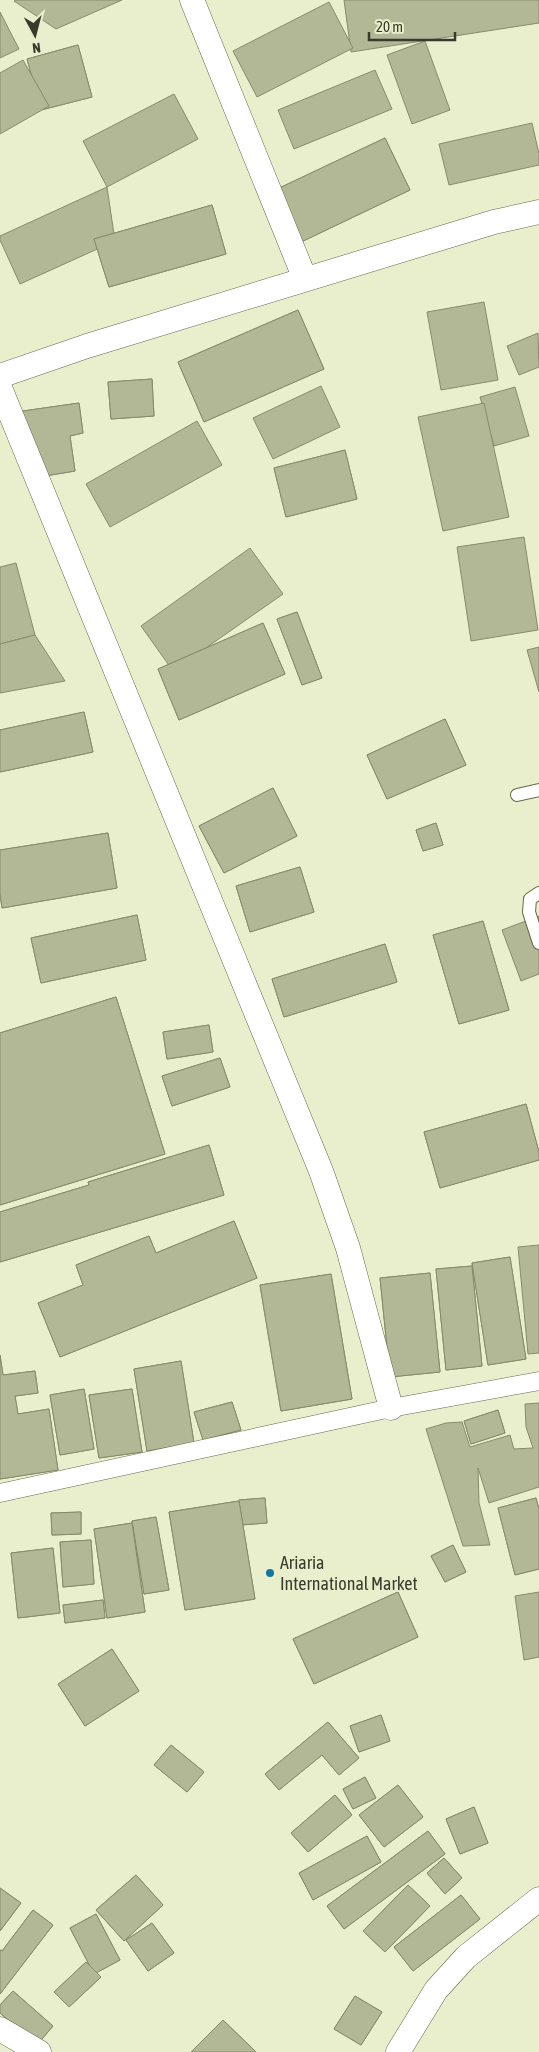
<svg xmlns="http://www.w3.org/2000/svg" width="539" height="2052" font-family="'Asap Condensed',sans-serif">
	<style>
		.building { fill: #b2b895; stroke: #868b6b }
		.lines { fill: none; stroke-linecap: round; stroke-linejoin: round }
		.service-casing { stroke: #656a4a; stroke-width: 14 }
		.pedestrian-casing { stroke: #656a4a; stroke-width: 19 }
		.minor-casing { stroke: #656a4a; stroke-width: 25 }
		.service { stroke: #fff; stroke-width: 12 }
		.pedestrian { stroke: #fff; stroke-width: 18 }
		.minor { stroke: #fff; stroke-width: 24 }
		.poi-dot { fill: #1375a2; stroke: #e9efcc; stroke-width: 2 }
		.labels { text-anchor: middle; stroke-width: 4; stroke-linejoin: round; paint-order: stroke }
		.poi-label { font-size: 18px; fill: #393b2d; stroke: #e9efcc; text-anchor: start }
	</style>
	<rect width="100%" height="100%" fill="#e9efcc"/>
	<g class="building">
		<path d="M 16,0 L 122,0 L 56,29 L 14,1 Z"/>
		<path d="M 344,0 L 539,0 L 539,23 L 351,52 Z"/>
		<path d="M 329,2 L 353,48 L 257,97 L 233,51 Z"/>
		<path d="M 0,12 L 19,49 L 0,58 Z"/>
		<path d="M 425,41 L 450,110 L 412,124 L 387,55 Z"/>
		<path d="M 78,45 L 92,97 L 41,110 L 27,59 Z"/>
		<path d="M 78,45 L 92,97 L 41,110 L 27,59 Z"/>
		<path d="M 23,60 L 49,106 L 0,134 L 0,73 Z"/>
		<path d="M 375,70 L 392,109 L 294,149 L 278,110 Z"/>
		<path d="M 174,94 L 198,139 L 107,187 L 83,141 Z"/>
		<path d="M 532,123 L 539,154 L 539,165 L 449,185 L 439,144 Z"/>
		<path d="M 385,138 L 410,190 L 299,243 L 273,191 Z"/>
		<path d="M 385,138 L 410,190 L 299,243 L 273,191 Z"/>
		<path d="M 107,187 L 115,241 L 20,284 L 0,240 L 0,236 Z"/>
		<path d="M 212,205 L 226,254 L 109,287 L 94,239 Z"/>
		<path d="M 212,205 L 226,254 L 109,287 L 94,239 Z"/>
		<path d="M 484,302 L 498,380 L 441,390 L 427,312 Z"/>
		<path d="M 298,310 L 324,369 L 204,422 L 178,362 Z"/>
		<path d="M 298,310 L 324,369 L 204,422 L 178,362 Z"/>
		<path d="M 538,333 L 539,367 L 519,375 L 507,346 Z"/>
		<path d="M 152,379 L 154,416 L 111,419 L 108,382 Z"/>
		<path d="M 152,379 L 154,416 L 111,419 L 108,382 Z"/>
		<path d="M 321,386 L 340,427 L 273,459 L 253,418 Z"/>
		<path d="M 515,387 L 529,436 L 494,446 L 480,397 Z"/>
		<path d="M 79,403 L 83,433 L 70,436 L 75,471 L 27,479 L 16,412 Z"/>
		<path d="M 79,403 L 83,433 L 70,436 L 75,471 L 27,479 L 16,412 Z"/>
		<path d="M 484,403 L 509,517 L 443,531 L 418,417 Z"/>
		<path d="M 197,421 L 222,465 L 110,527 L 86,484 Z"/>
		<path d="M 345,450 L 357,499 L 286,517 L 274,468 Z"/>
		<path d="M 345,450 L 357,499 L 286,517 L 274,468 Z"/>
		<path d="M 524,537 L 538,630 L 471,641 L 457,547 Z"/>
		<path d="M 250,548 L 283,594 L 173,671 L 141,626 Z"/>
		<path d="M 16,563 L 35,635 L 0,644 L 0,567 Z"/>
		<path d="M 297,612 L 322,678 L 302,685 L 277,619 Z"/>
		<path d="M 297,612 L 322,678 L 302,685 L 277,619 Z"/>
		<path d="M 263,623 L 285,674 L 179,720 L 158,669 Z"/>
		<path d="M 263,623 L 285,674 L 179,720 L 158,669 Z"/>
		<path d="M 35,635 L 65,681 L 0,693 L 0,644 Z"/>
		<path d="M 539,647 L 539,692 L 527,650 Z"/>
		<path d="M 84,712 L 93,752 L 0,772 L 0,730 Z"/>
		<path d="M 84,712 L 93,752 L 0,772 L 0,730 Z"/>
		<path d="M 445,719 L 466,765 L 387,799 L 367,755 Z"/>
		<path d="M 445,719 L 466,765 L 387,799 L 367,755 Z"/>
		<path d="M 273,788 L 297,836 L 224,873 L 199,826 Z"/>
		<path d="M 273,788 L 297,836 L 224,873 L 199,826 Z"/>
		<path d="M 436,823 L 443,845 L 423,851 L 416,830 Z"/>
		<path d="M 436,823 L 443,845 L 423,851 L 416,830 Z"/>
		<path d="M 108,833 L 117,888 L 2,908 L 0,894 L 0,850 Z"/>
		<path d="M 108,833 L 117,888 L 2,908 L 0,894 L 0,850 Z"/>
		<path d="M 300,867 L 314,912 L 250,932 L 236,886 Z"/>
		<path d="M 300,867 L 314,912 L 250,932 L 236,886 Z"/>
		<path d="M 137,915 L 146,960 L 41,983 L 31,938 Z"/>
		<path d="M 137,915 L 146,960 L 41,983 L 31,938 Z"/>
		<path d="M 539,916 L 539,974 L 521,981 L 502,930 Z"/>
		<path d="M 483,921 L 509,1010 L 459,1024 L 433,935 Z"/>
		<path d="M 483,921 L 509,1010 L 459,1024 L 433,935 Z"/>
		<path d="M 385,944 L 397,982 L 284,1017 L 272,979 Z"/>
		<path d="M 385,944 L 397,982 L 284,1017 L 272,979 Z"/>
		<path d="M 116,997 L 165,1154 L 0,1205 L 0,1033 Z"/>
		<path d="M 116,997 L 165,1154 L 0,1205 L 0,1033 Z"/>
		<path d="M 209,1025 L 213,1052 L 167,1059 L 163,1032 Z"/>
		<path d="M 209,1025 L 213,1052 L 167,1059 L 163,1032 Z"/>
		<path d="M 220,1058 L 230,1087 L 172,1106 L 162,1076 Z"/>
		<path d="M 220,1058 L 230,1087 L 172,1106 L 162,1076 Z"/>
		<path d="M 526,1104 L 539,1152 L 539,1160 L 440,1188 L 424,1132 Z"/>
		<path d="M 526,1104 L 539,1152 L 539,1160 L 440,1188 L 424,1132 Z"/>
		<path d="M 209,1145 L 224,1195 L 0,1262 L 0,1212 L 89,1185 L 88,1182 Z"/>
		<path d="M 209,1145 L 224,1195 L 0,1262 L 0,1212 L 89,1185 L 88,1182 Z"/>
		<path d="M 234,1221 L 257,1278 L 60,1357 L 38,1303 L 83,1285 L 76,1265 L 149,1236 L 156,1253 Z"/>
		<path d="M 234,1221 L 257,1278 L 60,1357 L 38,1303 L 83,1285 L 76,1265 L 149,1236 L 156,1253 Z"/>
		<path d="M 539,1245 L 539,1353 L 528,1354 L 518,1247 Z"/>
		<path d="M 510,1257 L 526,1359 L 488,1365 L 472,1263 Z"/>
		<path d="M 510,1257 L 526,1359 L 488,1365 L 472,1263 Z"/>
		<path d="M 472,1266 L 482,1366 L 446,1370 L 436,1269 Z"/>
		<path d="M 472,1266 L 482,1366 L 446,1370 L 436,1269 Z"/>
		<path d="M 430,1273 L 440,1372 L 390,1377 L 380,1278 Z"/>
		<path d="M 430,1273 L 440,1372 L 390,1377 L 380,1278 Z"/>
		<path d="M 331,1274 L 352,1399 L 281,1411 L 260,1285 Z"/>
		<path d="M 331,1274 L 352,1399 L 281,1411 L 260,1285 Z"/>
		<path d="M 0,1355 L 3,1375 L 35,1371 L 38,1393 L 15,1396 L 18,1414 L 49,1409 L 58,1470 L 0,1479 Z"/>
		<path d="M 0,1355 L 3,1375 L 35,1371 L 38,1393 L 15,1396 L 18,1414 L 49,1409 L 58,1470 L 0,1479 Z"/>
		<path d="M 181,1361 L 194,1443 L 147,1451 L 134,1369 Z"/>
		<path d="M 181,1361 L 194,1443 L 147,1451 L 134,1369 Z"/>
		<path d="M 84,1389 L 94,1449 L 60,1455 L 50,1395 Z"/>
		<path d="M 84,1389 L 94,1449 L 60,1455 L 50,1395 Z"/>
		<path d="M 132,1389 L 142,1452 L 99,1458 L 89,1395 Z"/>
		<path d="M 132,1389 L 142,1452 L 99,1458 L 89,1395 Z"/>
		<path d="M 232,1402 L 241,1430 L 203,1440 L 194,1412 Z"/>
		<path d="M 232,1402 L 241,1430 L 203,1440 L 194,1412 Z"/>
		<path d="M 539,1403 L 539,1487 L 489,1503 L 478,1468 L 479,1503 L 490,1545 L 463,1546 L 426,1429 L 446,1423 L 462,1422 L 470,1447 L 510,1435 L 514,1449 L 533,1448 L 526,1427 L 525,1404 Z"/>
		<path d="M 498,1410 L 505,1433 L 471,1444 L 464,1421 Z"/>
		<path d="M 498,1410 L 505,1433 L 471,1444 L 464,1421 Z"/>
		<path d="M 265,1498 L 267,1523 L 241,1525 L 239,1500 Z"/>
		<path d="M 265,1498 L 267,1523 L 241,1525 L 239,1500 Z"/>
		<path d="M 536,1498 L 539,1509 L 539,1569 L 515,1575 L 498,1508 Z"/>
		<path d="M 536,1498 L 539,1509 L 539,1569 L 515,1575 L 498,1508 Z"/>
		<path d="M 239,1501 L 255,1599 L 185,1610 L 169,1512 Z"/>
		<path d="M 239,1501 L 255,1599 L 185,1610 L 169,1512 Z"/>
		<path d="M 81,1512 L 81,1534 L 52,1535 L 51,1513 Z"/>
		<path d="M 81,1512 L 81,1534 L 52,1535 L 51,1513 Z"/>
		<path d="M 156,1517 L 169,1590 L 144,1594 L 132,1521 Z"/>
		<path d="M 156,1517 L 169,1590 L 144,1594 L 132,1521 Z"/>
		<path d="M 132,1523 L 145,1612 L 107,1618 L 94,1529 Z"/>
		<path d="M 132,1523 L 145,1612 L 107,1618 L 94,1529 Z"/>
		<path d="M 91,1540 L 94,1584 L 63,1587 L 60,1542 Z"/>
		<path d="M 91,1540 L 94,1584 L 63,1587 L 60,1542 Z"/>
		<path d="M 453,1545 L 466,1572 L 445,1582 L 431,1556 Z"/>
		<path d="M 453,1545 L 466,1572 L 445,1582 L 431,1556 Z"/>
		<path d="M 53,1548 L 60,1613 L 18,1618 L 11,1553 Z"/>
		<path d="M 53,1548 L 60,1613 L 18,1618 L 11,1553 Z"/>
		<path d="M 398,1592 L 418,1637 L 314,1684 L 293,1639 Z"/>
		<path d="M 398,1592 L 418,1637 L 314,1684 L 293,1639 Z"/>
		<path d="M 539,1592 L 539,1657 L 524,1660 L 515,1596 Z"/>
		<path d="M 103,1600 L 105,1618 L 65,1623 L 63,1605 Z"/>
		<path d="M 103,1600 L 105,1618 L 65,1623 L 63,1605 Z"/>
		<path d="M 112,1649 L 139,1691 L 85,1726 L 58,1684 Z"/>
		<path d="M 112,1649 L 139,1691 L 85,1726 L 58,1684 Z"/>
		<path d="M 381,1715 L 390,1741 L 359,1752 L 350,1726 Z"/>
		<path d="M 381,1715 L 390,1741 L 359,1752 L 350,1726 Z"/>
		<path d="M 328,1722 L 359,1758 L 339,1775 L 322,1755 L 279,1790 L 265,1774 Z"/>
		<path d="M 328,1722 L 359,1758 L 339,1775 L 322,1755 L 279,1790 L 265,1774 Z"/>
		<path d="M 171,1745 L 204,1772 L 187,1792 L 154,1765 Z"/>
		<path d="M 171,1745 L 204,1772 L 187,1792 L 154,1765 Z"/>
		<path d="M 365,1777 L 376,1798 L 353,1809 L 343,1789 Z"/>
		<path d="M 365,1777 L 376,1798 L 353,1809 L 343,1789 Z"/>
		<path d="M 398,1785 L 423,1817 L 384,1847 L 359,1815 Z"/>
		<path d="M 398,1785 L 423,1817 L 384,1847 L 359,1815 Z"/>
		<path d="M 335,1795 L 352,1815 L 308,1852 L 291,1833 Z"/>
		<path d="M 335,1795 L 352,1815 L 308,1852 L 291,1833 Z"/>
		<path d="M 474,1807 L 488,1843 L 460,1854 L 446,1819 Z"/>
		<path d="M 474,1807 L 488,1843 L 460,1854 L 446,1819 Z"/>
		<path d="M 428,1831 L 445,1854 L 344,1929 L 327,1906 Z"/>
		<path d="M 428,1831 L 445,1854 L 344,1929 L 327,1906 Z"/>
		<path d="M 367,1836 L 381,1862 L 313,1900 L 299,1873 Z"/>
		<path d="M 367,1836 L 381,1862 L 313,1900 L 299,1873 Z"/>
		<path d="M 444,1858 L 462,1878 L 445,1894 L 427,1873 Z"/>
		<path d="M 444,1858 L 462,1878 L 445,1894 L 427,1873 Z"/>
		<path d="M 136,1875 L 163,1905 L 124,1941 L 96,1910 Z"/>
		<path d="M 136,1875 L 163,1905 L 124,1941 L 96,1910 Z"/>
		<path d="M 408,1885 L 430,1906 L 385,1952 L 363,1931 Z"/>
		<path d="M 408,1885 L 430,1906 L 385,1952 L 363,1931 Z"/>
		<path d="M 0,1888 L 21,1903 L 0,1931 Z"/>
		<path d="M 0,1888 L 21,1903 L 0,1931 Z"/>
		<path d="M 461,1895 L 480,1919 L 413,1971 L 394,1947 Z"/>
		<path d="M 461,1895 L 480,1919 L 413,1971 L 394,1947 Z"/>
		<path d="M 33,1910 L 53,1925 L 0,1994 L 0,1950 L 2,1951 Z"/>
		<path d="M 33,1910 L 53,1925 L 0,1994 L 0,1950 L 2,1951 Z"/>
		<path d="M 96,1914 L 120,1960 L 94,1974 L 70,1928 Z"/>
		<path d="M 96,1914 L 120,1960 L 94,1974 L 70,1928 Z"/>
		<path d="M 152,1923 L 174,1953 L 148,1971 L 126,1940 Z"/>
		<path d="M 152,1923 L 174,1953 L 148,1971 L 126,1940 Z"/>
		<path d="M 86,1962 L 101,1977 L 69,2007 L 54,1992 Z"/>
		<path d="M 86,1962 L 101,1977 L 69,2007 L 54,1992 Z"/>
		<path d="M 13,1991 L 53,2026 L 37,2045 L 0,2013 L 0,2005 Z"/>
		<path d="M 13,1991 L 53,2026 L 37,2045 L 0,2013 L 0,2005 Z"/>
		<path d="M 355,1996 L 382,2012 L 361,2045 L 334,2029 Z"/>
		<path d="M 355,1996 L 382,2012 L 361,2045 L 334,2029 Z"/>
		<path d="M 223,2020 L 256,2052 L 191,2052 Z"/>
		<path d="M 223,2020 L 256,2052 L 191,2052 Z"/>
	</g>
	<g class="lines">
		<defs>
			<g id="service">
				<path d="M 517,795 L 539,790"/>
				<path d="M 539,893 L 530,899 L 529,912 L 539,943"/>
			</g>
			<path id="pedestrian" d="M 0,1493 L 391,1408 L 539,1381"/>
			<g id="minor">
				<path d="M 192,0 L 305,279"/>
				<path d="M 0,376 L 87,346 L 494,222 L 539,212"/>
				<path d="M 0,388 L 321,1171 L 348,1248 L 391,1408"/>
				<path d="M 0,2029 L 39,2052"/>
				<path d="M 398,2052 L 436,1990 L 466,1957 L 539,1899"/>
			</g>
		</defs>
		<use href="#service" class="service-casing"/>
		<use href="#pedestrian" class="pedestrian-casing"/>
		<use href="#minor" class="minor-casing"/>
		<use href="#service" class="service"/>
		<use href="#pedestrian" class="pedestrian"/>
		<use href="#minor" class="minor"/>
	</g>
	<circle class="poi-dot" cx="270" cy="1573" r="5"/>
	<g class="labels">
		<g class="poi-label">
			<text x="280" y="1569">Ariaria<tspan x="280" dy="21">International Market</tspan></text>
		</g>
	</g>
	<g transform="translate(35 35) rotate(173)" stroke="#e9efcc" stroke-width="4" paint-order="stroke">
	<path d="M0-4L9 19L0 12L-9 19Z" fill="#393b2d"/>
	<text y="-8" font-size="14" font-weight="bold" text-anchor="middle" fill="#393b2d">N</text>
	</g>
	<path d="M369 32v8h86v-8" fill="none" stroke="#393b2d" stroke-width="2.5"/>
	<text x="376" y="32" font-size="15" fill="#393b2d" stroke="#e9efcc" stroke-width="4" paint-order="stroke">20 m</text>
</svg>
